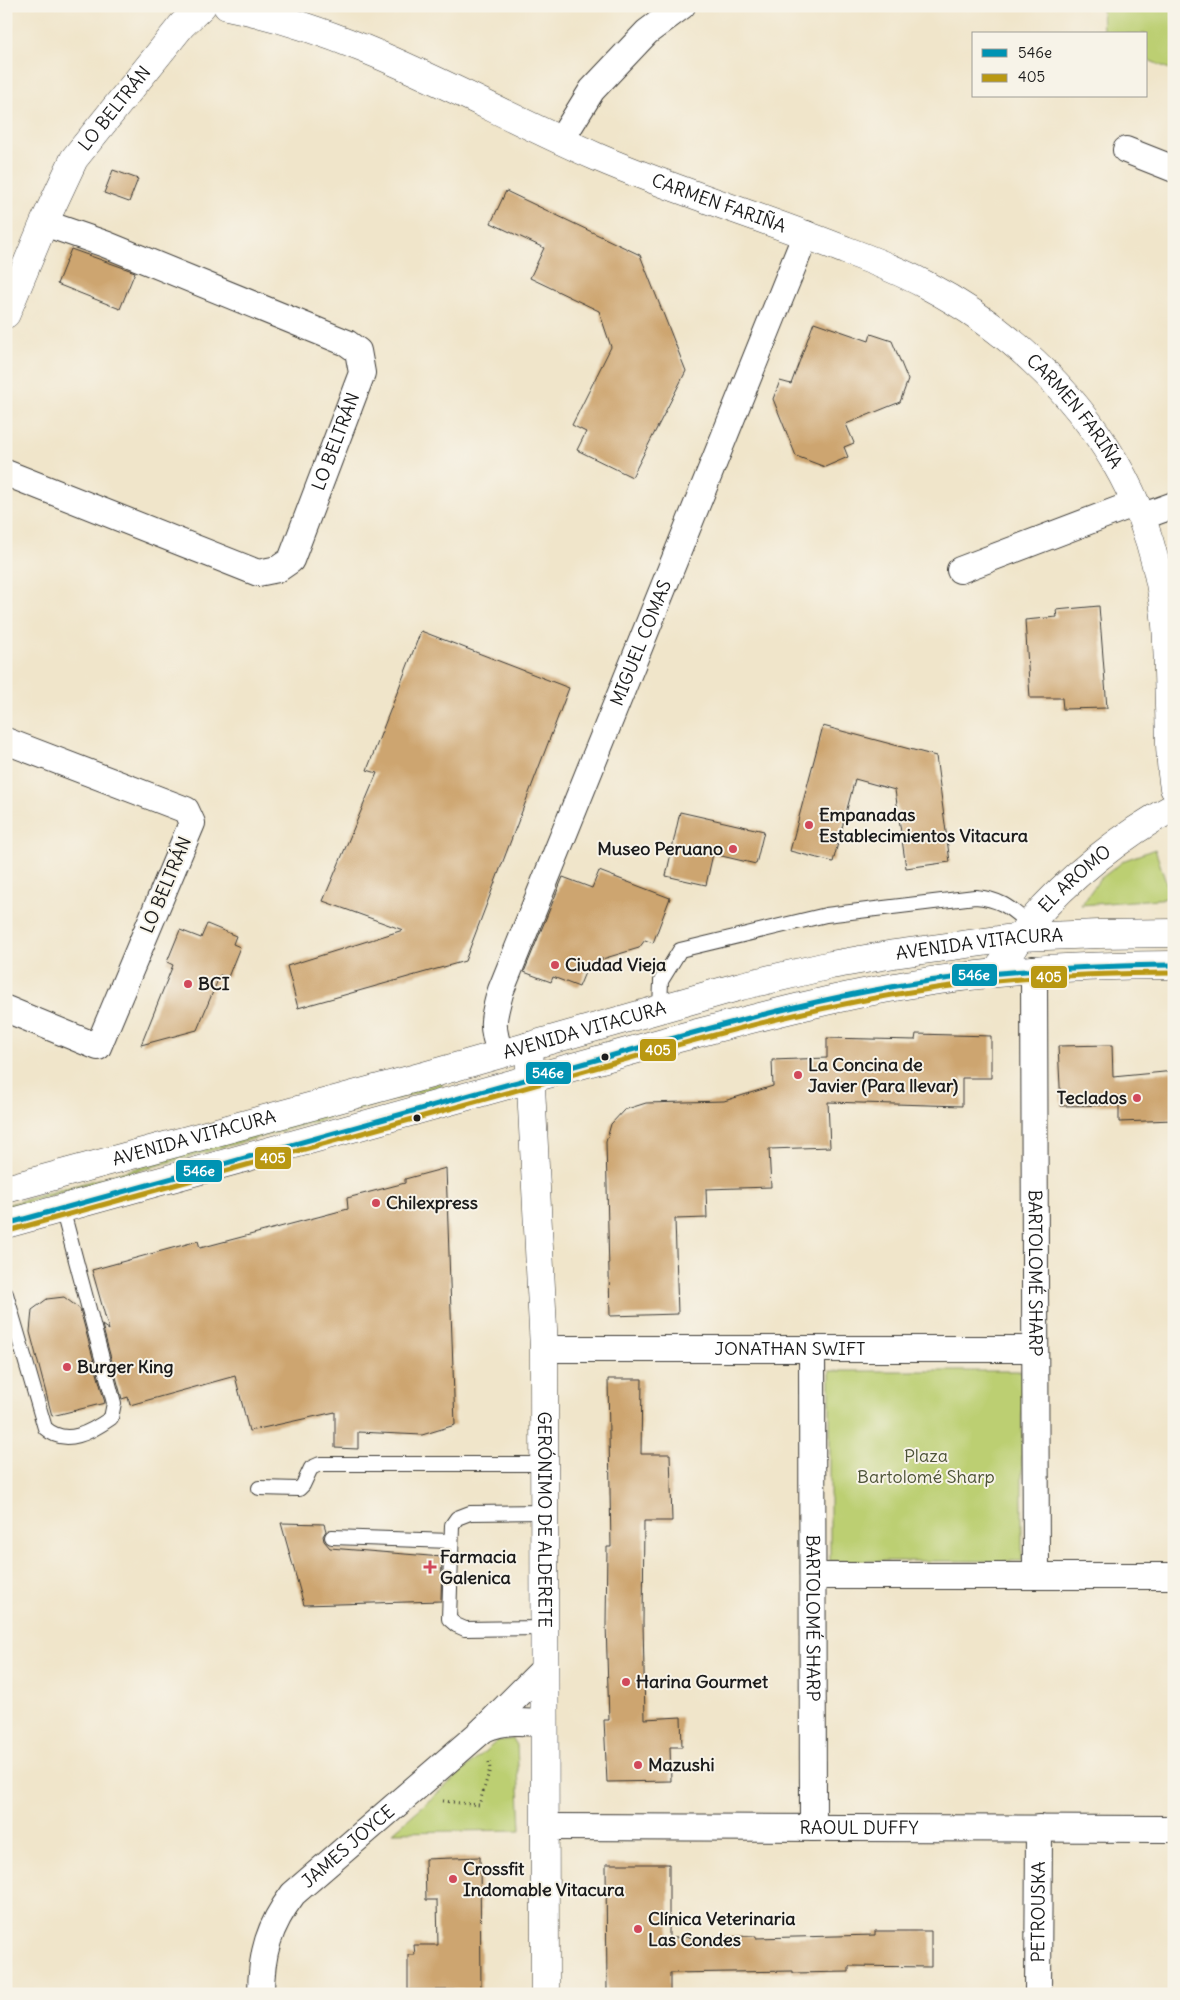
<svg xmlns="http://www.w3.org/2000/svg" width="1180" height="2000" font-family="Delius,sans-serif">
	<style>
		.green { fill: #bccf72; stroke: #6c7647 }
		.building { fill: #cda56f }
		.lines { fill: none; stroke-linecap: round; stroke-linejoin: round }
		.service-casing { stroke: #3c3a36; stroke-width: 16 }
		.minor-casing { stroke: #3c3a36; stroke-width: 28 }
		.tertiary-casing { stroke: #3c3a36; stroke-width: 29 }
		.secondary-casing { stroke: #3c3a36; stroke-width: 29 }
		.primary-casing { stroke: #3c3a36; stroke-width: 29 }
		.path { stroke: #3c3a36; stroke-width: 3; stroke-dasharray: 1 4; stroke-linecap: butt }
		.service { stroke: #fff; stroke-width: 14 }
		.minor { stroke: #fff; stroke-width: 26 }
		.tertiary { stroke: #fff; stroke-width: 28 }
		.secondary { stroke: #fff; stroke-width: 28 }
		.primary { stroke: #fff; stroke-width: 28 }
		.bus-1-casing { stroke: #f7f3e8; stroke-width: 9 }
		.bus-2-casing { stroke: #f7f3e8; stroke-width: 9 }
		.bus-1 { stroke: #0093b3; stroke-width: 5 }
		.bus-2 { stroke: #b99812; stroke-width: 5 }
		.poi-dot { fill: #d1495b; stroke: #f7f3e8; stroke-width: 2 }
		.bus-dot { fill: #1c1c1c; stroke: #f7f3e8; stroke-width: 2 }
		.labels { text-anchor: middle; stroke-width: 4; stroke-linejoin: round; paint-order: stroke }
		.street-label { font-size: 18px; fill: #1c1c1c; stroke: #f7f3e8 }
		.poi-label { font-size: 18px; font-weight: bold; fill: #1c1c1c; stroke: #f7f3e8; text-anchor: start }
		.park-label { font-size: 18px; fill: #4c5236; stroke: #f7f3e8 }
		.line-badge { stroke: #f7f3e8; stroke-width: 2 }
		.badge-label { font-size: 14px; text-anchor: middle; font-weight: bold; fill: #fff }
	</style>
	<rect width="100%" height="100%" fill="#f7f3e8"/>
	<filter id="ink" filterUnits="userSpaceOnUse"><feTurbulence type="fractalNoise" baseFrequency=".02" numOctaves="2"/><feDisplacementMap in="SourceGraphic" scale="10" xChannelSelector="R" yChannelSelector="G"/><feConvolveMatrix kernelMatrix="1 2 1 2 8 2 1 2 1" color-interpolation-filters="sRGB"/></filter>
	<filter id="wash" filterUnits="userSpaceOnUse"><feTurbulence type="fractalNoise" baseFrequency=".0096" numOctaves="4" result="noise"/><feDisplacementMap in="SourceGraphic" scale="20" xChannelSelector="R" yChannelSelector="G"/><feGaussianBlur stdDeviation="1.12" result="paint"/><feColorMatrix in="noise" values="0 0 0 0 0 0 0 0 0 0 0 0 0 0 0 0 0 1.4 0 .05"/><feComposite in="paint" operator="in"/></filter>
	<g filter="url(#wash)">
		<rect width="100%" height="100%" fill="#f0e5ca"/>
		<g class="green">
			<path d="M 1102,6 L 1174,6 L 1174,71 L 1146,59 L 1146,34 L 1103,34 Z"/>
			<path d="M 1155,849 L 1171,898 L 1081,905 L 1100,879 L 1125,860 Z"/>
			<path d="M 442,1082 L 442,1086 L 6,1208 L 6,1205 Z"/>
			<rect x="830" y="1371" width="192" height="190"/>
			<path d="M 513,1739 L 517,1745 L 521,1830 L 393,1832 L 497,1741 Z"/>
		</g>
		<g id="blocks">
			<g class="building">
				<path d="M 113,170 L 138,179 L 129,202 L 104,193 Z"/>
				<path d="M 506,191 L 640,255 L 686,371 L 632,477 L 577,450 L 586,432 L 572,425 L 611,347 L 599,311 L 530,278 L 544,248 L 491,223 Z"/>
				<path d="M 71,249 L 135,272 L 120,309 L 57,284 Z"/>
				<path d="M 814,322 L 869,341 L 871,334 L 892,341 L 908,380 L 900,402 L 846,424 L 854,443 L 844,447 L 848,457 L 825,467 L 796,456 L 773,399 L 780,381 L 791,384 Z"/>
				<path d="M 1099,606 L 1107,708 L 1063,709 L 1062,698 L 1030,698 L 1025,620 L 1057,617 L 1056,610 Z"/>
				<path d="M 421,631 L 569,688 L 465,961 L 298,1008 L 287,966 L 403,930 L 323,901 L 377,773 L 367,770 Z"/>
				<path d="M 823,726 L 936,756 L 950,862 L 906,868 L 895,790 L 855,779 L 833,862 L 790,851 Z"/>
				<path d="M 680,812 L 764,831 L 756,864 L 713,854 L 706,885 L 666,876 Z"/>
				<path d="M 599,871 L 670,898 L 653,943 L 645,940 L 639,948 L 589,963 L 579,987 L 553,977 L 551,982 L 524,972 L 563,877 L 592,888 Z"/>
				<path d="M 207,924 L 236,936 L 233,944 L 240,947 L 228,977 L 220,975 L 197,1030 L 141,1045 L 173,965 L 167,962 L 180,930 L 201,938 Z"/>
				<path d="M 916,1034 L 991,1036 L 991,1078 L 962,1078 L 962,1106 L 828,1102 L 830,1147 L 769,1149 L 771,1187 L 706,1189 L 707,1218 L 675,1219 L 678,1314 L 610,1316 L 606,1142 L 611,1124 L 624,1110 L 646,1103 L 724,1101 L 773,1086 L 772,1060 L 827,1058 L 827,1038 L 915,1040 Z"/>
				<path d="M 1112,1045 L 1113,1077 L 1174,1071 L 1174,1120 L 1119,1122 L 1119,1105 L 1061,1106 L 1058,1046 Z"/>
				<path d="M 446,1168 L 455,1425 L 422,1435 L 358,1432 L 358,1449 L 335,1448 L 335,1412 L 249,1431 L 235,1376 L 130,1405 L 128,1397 L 122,1399 L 102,1325 L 109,1330 L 92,1270 L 198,1241 L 200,1248 L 348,1209 L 347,1198 L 405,1183 L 405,1179 Z"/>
				<path d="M 64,1297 L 80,1309 L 105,1403 L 52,1416 L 30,1332 L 32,1310 L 47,1299 Z"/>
				<path d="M 608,1379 L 642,1379 L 641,1454 L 670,1454 L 672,1521 L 644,1521 L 643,1622 L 645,1719 L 681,1717 L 682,1747 L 670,1747 L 671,1781 L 607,1782 L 604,1720 L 609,1720 L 606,1624 L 607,1547 L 611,1547 Z"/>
				<path d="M 281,1523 L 324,1524 L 326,1531 L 323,1536 L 324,1541 L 330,1548 L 442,1557 L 441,1601 L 304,1605 Z"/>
				<path d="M 480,1857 L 481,1990 L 408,1990 L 408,1955 L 415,1955 L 414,1945 L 438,1945 L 437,1900 L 426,1900 L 425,1859 Z"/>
				<path d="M 606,1864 L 669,1864 L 669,1938 L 756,1936 L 756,1938 L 875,1935 L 875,1931 L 931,1931 L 931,1967 L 849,1966 L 849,1972 L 793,1973 L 793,1971 L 670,1973 L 670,1994 L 607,1994 Z"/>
			</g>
		</g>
	</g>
	<g filter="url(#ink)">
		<use href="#blocks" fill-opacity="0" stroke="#3c3a36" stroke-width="1"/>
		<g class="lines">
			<defs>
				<g id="service">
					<path d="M 660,1009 L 661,981 L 680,950 L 826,915 L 975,897 C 1001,899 1010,908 1029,924"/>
					<path d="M 6,1294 L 45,1428 C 66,1447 91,1432 111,1418 L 114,1403 L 62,1208"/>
					<path d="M 259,1488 L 299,1489 L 303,1485 L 311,1468 L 320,1464 L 544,1464"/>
					<path d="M 544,1512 L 470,1513 L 457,1518 L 452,1525 L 449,1619 L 456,1625 L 465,1629 L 544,1628"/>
					<path d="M 332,1537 L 451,1541"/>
				</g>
				<g id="minor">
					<path d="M 561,140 L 592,90 L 647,32 L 682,6"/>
					<path d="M 1126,150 L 1174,169"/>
					<path id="s1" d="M 6,473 L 258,573 L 278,569 L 291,560 L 362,373 L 358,351 L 347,343 L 105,244 L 44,223"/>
					<path d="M 1141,517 L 1174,505"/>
					<path d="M 960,570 L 1136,503"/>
					<path d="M 6,741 L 186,810 L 192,823 L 98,1047 L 6,1009"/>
					<path id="s2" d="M 1034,969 L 1036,1576"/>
					<path id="s3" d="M 501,1054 C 490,1026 493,1018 501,990 L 806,234"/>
					<path id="s4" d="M 544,1349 L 1035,1349"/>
					<path id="s5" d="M 812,1349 L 813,1828"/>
					<path d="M 813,1576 L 1174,1576"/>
					<path d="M 484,1729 C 505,1720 523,1721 545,1724"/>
					<path id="s6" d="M 545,1827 L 1174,1829"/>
					<path id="s7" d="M 261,1994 C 261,1953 269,1926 293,1894 L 484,1729 L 545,1668"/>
					<path id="s8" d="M 1038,1994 L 1039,1828"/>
				</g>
				<g id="tertiary">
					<path id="s9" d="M 227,6 C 359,32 476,104 597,157 C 678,192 763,217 845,250 C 872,260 900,271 926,285 C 1004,326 1071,387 1116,464 C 1144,512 1161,570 1166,625 C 1168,652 1168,679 1169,706 C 1170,733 1169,761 1174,788"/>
					<path id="s10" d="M 6,314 L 44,223 L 74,159 L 182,25 L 202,6"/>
					<path id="s11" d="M 995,973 C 1009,957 1017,938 1030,923 C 1068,878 1122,835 1174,807"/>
				</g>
				<g id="secondary">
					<path id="s12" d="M 529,1046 L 544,1349 L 545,1994"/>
				</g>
				<g id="primary">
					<path id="s13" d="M 6,1189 L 427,1075 L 741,986 L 831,965 L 894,954 L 1020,937 L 1099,934 L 1174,933"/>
					<path d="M 6,1224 L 663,1042 C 744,1021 824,999 906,985 C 995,970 1084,965 1174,965"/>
				</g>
			</defs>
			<use href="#service" class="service-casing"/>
			<use href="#minor" class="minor-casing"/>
			<use href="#tertiary" class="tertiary-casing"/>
			<use href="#secondary" class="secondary-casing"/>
			<use href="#primary" class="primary-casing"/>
			<path class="path" d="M 443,1801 L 479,1805 L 490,1769 L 489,1762"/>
			<use href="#service" class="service"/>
			<use href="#minor" class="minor"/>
			<use href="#tertiary" class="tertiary"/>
			<use href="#secondary" class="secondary"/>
			<use href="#primary" class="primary"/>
			<defs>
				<path id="bus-1" d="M 6,1224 C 173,1178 339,1132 506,1085 C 639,1049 773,1006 909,984 C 997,970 1085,966 1174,965"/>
				<path id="bus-2" d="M 8,1231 C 174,1185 341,1139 507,1093 C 640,1056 773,1014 910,992 C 997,978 1085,973 1174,973"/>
			</defs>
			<use href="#bus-1" class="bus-1-casing"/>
			<use href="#bus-2" class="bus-2-casing"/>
			<use href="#bus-1" class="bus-1"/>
			<use href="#bus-2" class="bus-2"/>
		</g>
	</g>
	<g class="poi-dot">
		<circle cx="809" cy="825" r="5"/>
		<circle cx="733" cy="849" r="5"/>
		<circle cx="555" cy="965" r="5"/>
		<circle cx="188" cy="984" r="5"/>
		<circle cx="798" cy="1075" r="5"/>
		<circle cx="1137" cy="1098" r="5"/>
		<circle cx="376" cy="1203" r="5"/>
		<circle cx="67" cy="1367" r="5"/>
		<path d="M427.5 1559.5h5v5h5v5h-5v5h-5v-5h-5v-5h5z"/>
		<circle cx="626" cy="1682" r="5"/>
		<circle cx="638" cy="1765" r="5"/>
		<circle cx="453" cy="1879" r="5"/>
		<circle cx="638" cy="1929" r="5"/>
	</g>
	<g class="bus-dot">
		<circle cx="605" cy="1057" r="4.5"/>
		<circle cx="417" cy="1118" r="4.5"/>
	</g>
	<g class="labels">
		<g class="street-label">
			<text dy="6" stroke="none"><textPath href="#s10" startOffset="234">LO BELTRÁN</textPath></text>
			<text dy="6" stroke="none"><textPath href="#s9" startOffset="531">CARMEN FARIÑA</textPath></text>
			<text dy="6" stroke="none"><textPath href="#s9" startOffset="951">CARMEN FARIÑA</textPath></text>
			<text dy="6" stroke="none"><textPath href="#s1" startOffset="434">LO BELTRÁN</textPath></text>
			<text dy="6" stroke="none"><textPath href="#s3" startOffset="440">MIGUEL COMAS</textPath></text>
			<text dy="6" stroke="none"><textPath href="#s11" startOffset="124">EL AROMO</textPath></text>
			<text transform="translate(166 885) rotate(-67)" y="6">LO BELTRÁN</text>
			<text dy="6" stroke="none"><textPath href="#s13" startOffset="1005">AVENIDA VITACURA</textPath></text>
			<text dy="6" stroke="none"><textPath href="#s13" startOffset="600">AVENIDA VITACURA</textPath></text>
			<text dy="6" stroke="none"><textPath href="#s13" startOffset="195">AVENIDA VITACURA</textPath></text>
			<text dy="6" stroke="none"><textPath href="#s2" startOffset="304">BARTOLOMÉ SHARP</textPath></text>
			<text dy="6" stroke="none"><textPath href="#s4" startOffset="246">JONATHAN SWIFT</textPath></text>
			<text dy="6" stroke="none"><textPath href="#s12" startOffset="474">GERÓNIMO DE ALDERETE</textPath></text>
			<text dy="6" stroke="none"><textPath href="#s5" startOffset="269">BARTOLOMÉ SHARP</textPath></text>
			<text dy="6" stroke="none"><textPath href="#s6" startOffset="314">RAOUL DUFFY</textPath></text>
			<text dy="6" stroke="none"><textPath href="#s7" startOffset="180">JAMES JOYCE</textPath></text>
			<text dy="6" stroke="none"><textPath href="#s8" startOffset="82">PETROUSKA</textPath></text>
		</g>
		<g class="poi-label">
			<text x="819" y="821">Empanadas<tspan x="819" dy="21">Establecimientos Vitacura</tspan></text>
			<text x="723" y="855" text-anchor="end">Museo Peruano</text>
			<text x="565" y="971">Ciudad Vieja</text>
			<text x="198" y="990">BCI</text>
			<text x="808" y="1071">La Concina de<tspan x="808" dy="21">Javier (Para llevar)</tspan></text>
			<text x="1127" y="1104" text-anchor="end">Teclados</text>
			<text x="386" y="1209">Chilexpress</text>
			<text x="77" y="1373">Burger King</text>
			<text x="440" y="1563">Farmacia<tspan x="440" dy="21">Galenica</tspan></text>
			<text x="636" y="1688">Harina Gourmet</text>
			<text x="648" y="1771">Mazushi</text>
			<text x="463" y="1875">Crossfit<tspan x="463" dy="21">Indomable Vitacura</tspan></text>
			<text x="648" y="1925">Clínica Veterinaria<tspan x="648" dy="21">Las Condes</tspan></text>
		</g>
		<g class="park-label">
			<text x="926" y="1462">Plaza<tspan x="926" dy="21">Bartolomé Sharp</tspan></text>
		</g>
	</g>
	<g class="line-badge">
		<rect x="951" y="963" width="47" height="24" rx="5" fill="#0093b3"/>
		<rect x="1030" y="965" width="38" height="24" rx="5" fill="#b99812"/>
		<rect x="639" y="1038" width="38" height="24" rx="5" fill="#b99812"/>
		<rect x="525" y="1061" width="47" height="24" rx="5" fill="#0093b3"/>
		<rect x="254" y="1146" width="38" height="24" rx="5" fill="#b99812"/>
		<rect x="175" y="1159" width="48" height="24" rx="5" fill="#0093b3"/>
	</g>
	<g class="badge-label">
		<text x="974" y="980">546e</text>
		<text x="1049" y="982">405</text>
		<text x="658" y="1055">405</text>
		<text x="548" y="1078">546e</text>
		<text x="273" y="1163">405</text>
		<text x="199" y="1176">546e</text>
	</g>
	<rect width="1180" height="2000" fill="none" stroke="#f7f3e8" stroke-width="25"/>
	<rect x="972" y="32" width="175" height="65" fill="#f7f3e8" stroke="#9f9d96"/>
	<rect x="982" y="49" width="25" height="8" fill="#0093b3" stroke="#9f9d96"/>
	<text x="1018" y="58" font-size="15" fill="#1c1c1c">546e</text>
	<rect x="982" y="74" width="25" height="8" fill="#b99812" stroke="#9f9d96"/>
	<text x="1018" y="82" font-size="15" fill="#1c1c1c">405</text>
</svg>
